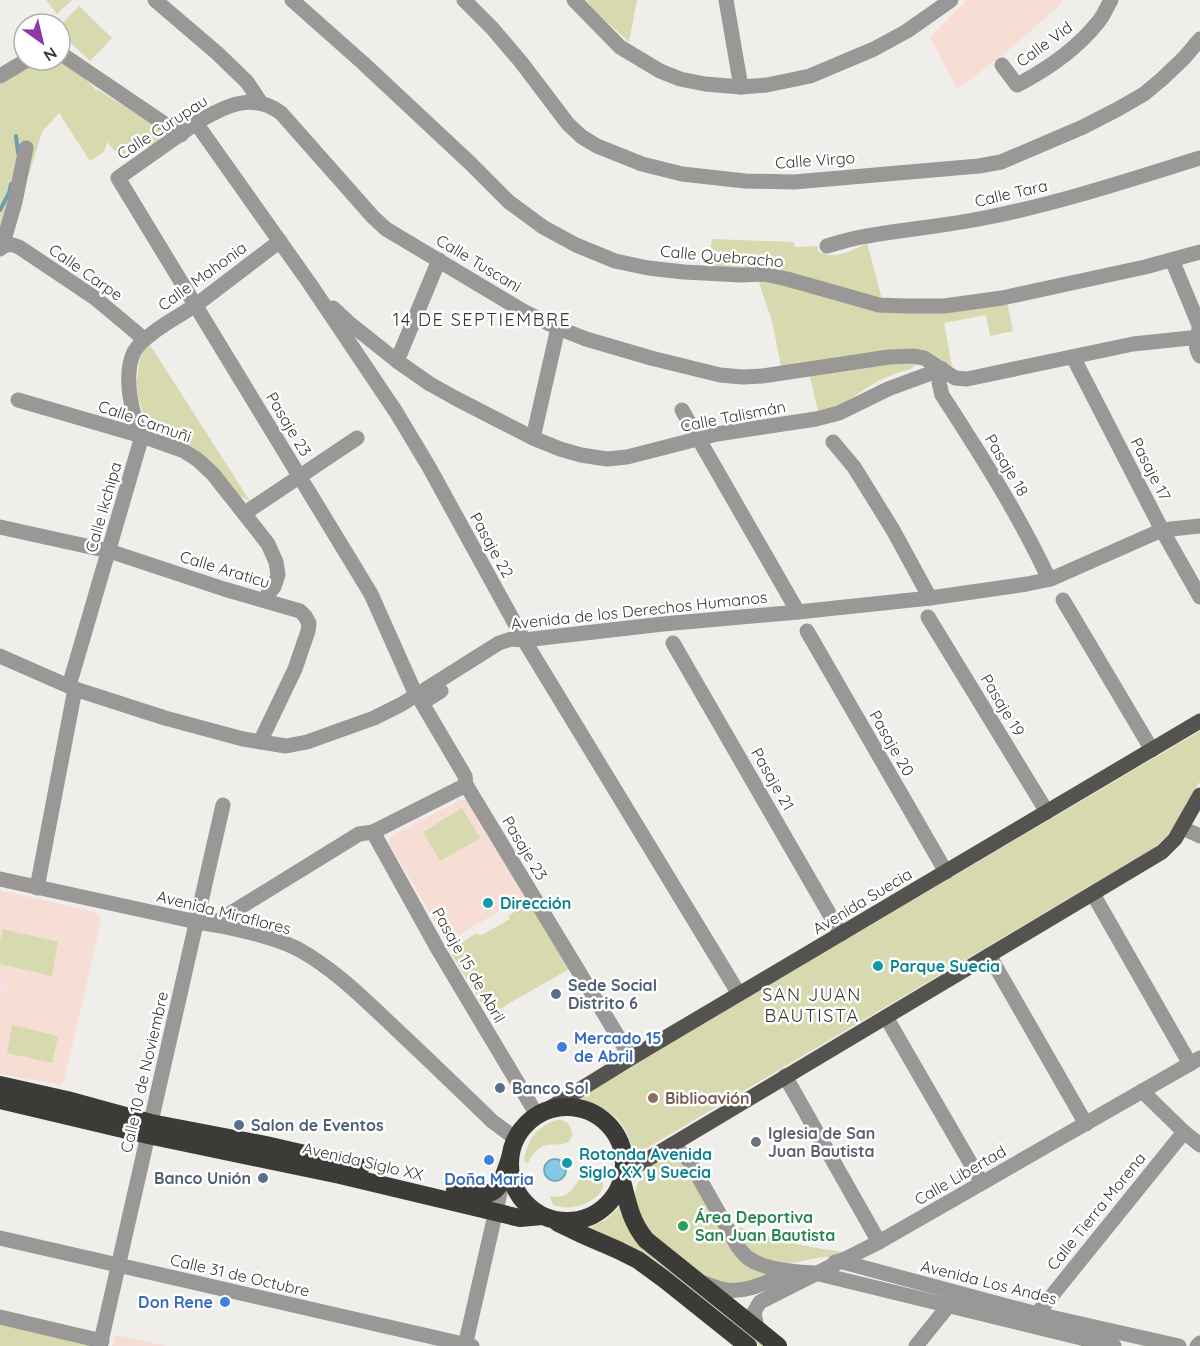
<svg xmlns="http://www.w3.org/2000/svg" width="1200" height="1346" font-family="Quicksand,sans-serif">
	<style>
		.education { fill: #f7ded5 }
		.medical { fill: #f8dddc }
		.green { fill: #d6daae }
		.water { fill: #84c8e3; stroke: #6d9cae; stroke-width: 1.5 }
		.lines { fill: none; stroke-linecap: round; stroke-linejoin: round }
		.stream { stroke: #6d9cae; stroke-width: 4 }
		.minor { stroke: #999897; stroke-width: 15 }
		.major { stroke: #555350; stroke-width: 15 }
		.highway { stroke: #3d3b38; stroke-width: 18 }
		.culture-dot { fill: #0f9aa8; stroke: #fff; stroke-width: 2 }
		.service-dot { fill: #5c6f8a; stroke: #fff; stroke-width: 2 }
		.shop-dot { fill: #3f7fe0; stroke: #fff; stroke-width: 2 }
		.education-dot { fill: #8d6e63; stroke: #fff; stroke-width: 2 }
		.worship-dot { fill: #6b7280; stroke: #fff; stroke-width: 2 }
		.leisure-dot { fill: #2e9e5b; stroke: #fff; stroke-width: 2 }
		.labels { text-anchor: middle; stroke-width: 5; stroke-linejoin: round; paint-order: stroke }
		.street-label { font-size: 16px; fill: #373634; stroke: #fff }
		.culture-label { font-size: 16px; font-weight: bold; fill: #0d838f; stroke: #fff; text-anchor: start }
		.service-label { font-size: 16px; font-weight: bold; fill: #4e5e75; stroke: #fff; text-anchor: start }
		.shop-label { font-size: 16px; font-weight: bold; fill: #366cbe; stroke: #fff; text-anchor: start }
		.education-label { font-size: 16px; font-weight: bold; fill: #785e54; stroke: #fff; text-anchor: start }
		.worship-label { font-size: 16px; font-weight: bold; fill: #5b616d; stroke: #fff; text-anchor: start }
		.leisure-label { font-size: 16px; font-weight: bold; fill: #27864d; stroke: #fff; text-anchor: start }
		.neighbourhood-label { font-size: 18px; letter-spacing: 1.5px; fill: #373634; stroke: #fff }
	</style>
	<rect width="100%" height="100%" fill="#f0eeea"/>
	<g class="education">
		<path d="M 967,0 L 1062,0 L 1059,6 L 1003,55 L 957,89 L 930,37 Z"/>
		<path d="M 460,800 L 465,800 L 468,801 L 526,895 L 451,940 L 446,940 L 389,844 L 390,839 L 394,834 Z"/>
		<path d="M 0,890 L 95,912 L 100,917 L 101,922 L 64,1081 L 60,1085 L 0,1074 L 0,1014 L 10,978 L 0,975 Z"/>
		<path d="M 115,1335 L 145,1341 L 166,1346 L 112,1346 Z"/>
	</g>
	<path class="medical" d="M 0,975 L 10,977 L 0,1014 Z"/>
	<g class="green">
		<path d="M 46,0 L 72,0 L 57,14 Z"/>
		<path d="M 586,0 L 637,0 L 629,42 L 594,10 Z"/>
		<path d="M 79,6 L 112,38 L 90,61 L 60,32 L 60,26 Z"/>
		<path d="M 60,53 L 96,90 L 100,91 L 158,127 L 162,131 L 161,140 L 150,147 L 141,144 L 138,145 L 120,157 L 107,142 L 104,152 L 90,161 L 59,113 L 42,132 L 29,174 L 8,231 L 0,228 L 0,84 L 37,60 L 60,60 Z"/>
		<path d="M 712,239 L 794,242 L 795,247 L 817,246 L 818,251 C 834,261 851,251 867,243 L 882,299 L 708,271 Z"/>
		<path d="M 758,280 L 780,283 L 803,291 L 859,307 L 884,312 L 1007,301 L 1013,331 L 990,336 L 986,315 L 944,323 L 953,372 L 939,359 L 781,366 L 772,321 Z"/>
		<path d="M 150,345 L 250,501 L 238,496 L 190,447 L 154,428 L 144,416 L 139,401 L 136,384 L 140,359 L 143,352 Z"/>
		<path d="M 916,360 L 916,365 L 911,369 L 897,373 L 878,381 L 857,394 L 841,406 L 818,411 L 810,376 Z"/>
		<path d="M 1200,731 L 1200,782 L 1187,802 L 1177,823 L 1166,837 L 1154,848 L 635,1155 C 632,1148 630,1140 627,1133 C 616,1112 598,1104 577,1098 Z"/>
		<path d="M 462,808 L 480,838 L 440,861 L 423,832 Z"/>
		<path d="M 522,907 L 535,909 L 571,968 L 489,1015 L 452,955 L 455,947 L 475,934 L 482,935 L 510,919 L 508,916 Z"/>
		<path d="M 3,929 L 58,942 L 52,976 L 0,964 L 0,942 Z"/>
		<path d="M 12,1025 L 58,1036 L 52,1063 L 7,1053 Z"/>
		<path d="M 556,1120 C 561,1120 566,1120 569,1125 C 570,1127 572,1131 572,1134 C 571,1149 553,1142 544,1146 C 536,1149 531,1156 528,1164 L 524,1161 C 527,1141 536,1127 556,1120 Z"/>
		<path d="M 671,1157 L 681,1161 L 739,1255 L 772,1274 L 734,1286 L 709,1278 L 699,1273 L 648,1231 L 634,1199 L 637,1185 L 643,1174 L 653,1165 L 660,1160 Z"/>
		<path d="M 586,1173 L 596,1174 C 617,1189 587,1206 572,1207 C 566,1208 560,1207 553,1205 L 550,1196 C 574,1200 572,1183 586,1173 Z"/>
		<path d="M 622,1203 L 626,1219 L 769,1346 L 759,1346 L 678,1281 L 586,1228 C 602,1224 612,1216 622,1203 Z"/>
		<path d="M 740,1227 C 774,1240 810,1248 846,1252 L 837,1257 L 821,1257 L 788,1264 L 775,1263 L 750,1252 L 734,1232 Z"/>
		<path d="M 0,1321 L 94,1346 L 0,1346 Z"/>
	</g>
	<circle class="water" cx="555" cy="1170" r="11"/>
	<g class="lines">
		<g class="stream">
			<path d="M 16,136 L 18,153"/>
			<path d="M 0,210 L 9,193 L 11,184"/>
		</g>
		<g class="minor">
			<path d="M 155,0 L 217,53 L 247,82 L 261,103"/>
			<path d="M 292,0 L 363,63 L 470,163 L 509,202 L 543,227 L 576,245 L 615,261 L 648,268 L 684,272 L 741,275 L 764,274 L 787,279 L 879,305 L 905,306 L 944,306 L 1002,298 L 1145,267 L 1200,252"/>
			<path d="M 464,0 L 492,28 L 521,62 L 568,124 L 582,137 L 597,146 L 642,164 L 682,174 L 745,181 L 794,182 L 979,166 L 1001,162 L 1083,127 L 1118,109 L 1144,94 L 1162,79 L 1184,58 L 1200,39"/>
			<path d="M 574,0 L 620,47 L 660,71 L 680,79 L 705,84 L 741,87 L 767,85 L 810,76 L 874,49 L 907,31 L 951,0"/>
			<path d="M 726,0 L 741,87"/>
			<path d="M 60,53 L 181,135"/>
			<path d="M 1002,65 L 1017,85 C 1048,69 1077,49 1099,21 C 1104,15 1107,7 1111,0"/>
			<path d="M 0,76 L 27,60"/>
			<path d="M 196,123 L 310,284 L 396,412 L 429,467 L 524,640 L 739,994"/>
			<path d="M 827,246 C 840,242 853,238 867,236 C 906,229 945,226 984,218 C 1057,204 1129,180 1200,158"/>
			<path d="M 2,247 L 10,244 L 19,247 L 95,298 L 144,339"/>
			<path d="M 0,249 L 2,247 L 15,202 L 26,148"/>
			<path d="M 1172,260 L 1199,325 C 1200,338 1192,342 1200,356"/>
			<path d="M 333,308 L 348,322 L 397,361 L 430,384 L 457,399 L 533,438 L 560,449 L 581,455 L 607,459 L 627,457 L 717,434 L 816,419 L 839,413 L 888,389 L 942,369"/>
			<path d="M 1073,357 L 1162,530 L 1200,597"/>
			<path d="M 397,361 L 439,260"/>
			<path d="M 942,369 L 939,382 L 942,395 C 981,455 1019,515 1049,579"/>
			<path d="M 18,400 L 142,436 L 184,451 L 198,460 L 213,474 L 268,544 L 276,562 L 278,575 L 274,587 L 263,600"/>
			<path d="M 682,410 L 798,612"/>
			<path d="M 533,438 L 558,328"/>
			<path d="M 833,442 L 854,467 L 893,530 L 930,598"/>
			<path d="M 245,513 L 357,438"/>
			<path d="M 0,527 L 109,551 L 224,589 L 300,611 L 305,616 L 309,623 L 308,631 L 295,669 L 260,742"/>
			<path d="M 1063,600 L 1152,750"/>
			<path d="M 928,617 L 1047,812"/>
			<path d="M 807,631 L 946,872"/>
			<path d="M 673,643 L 841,934"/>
			<path d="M 0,656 L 75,689 L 165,718 L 243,739 L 286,746 L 307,742 L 374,718 L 402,704 L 499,643 L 511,639 L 524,640 L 663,624 L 798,612 L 930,598 L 1027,584 L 1051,579 L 1162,530 L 1200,526"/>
			<path d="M 69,686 L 142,436 C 131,414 123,375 134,352 C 143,335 179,316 196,305 C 224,284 252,262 280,241"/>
			<path d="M 441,691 L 422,703 L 465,776 L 466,785 L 631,1058"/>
			<path d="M 416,695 L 371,594 L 118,178 L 196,123 C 223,107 252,91 281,113 L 373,217 L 386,229 L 523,311 L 558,328 L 586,339 L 651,358 L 720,375 L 743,377 L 762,376 L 889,357 L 913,356 L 924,358 L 955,378 L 967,379 L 1133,344 L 1200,337"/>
			<path d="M 1182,828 L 1200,836"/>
			<path d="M 373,832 L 439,951 L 537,1115"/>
			<path d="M 0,879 L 197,922 C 226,926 273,936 298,949 C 336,970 366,1001 397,1030 C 429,1060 461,1091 492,1121 L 515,1138"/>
			<path d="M 37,888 L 75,689"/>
			<path d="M 1093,894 L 1190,1064"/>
			<path d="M 213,924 L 359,834 L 373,832 L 466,785"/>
			<path d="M 989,955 L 1086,1124"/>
			<path d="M 886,1017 L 982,1183"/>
			<path d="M 785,1076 L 879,1242"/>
			<path d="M 1142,1091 L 1184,1132 L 1200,1145"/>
			<path d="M 671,1145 L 683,1154 L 690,1162 L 738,1247 C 741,1250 744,1255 748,1258 C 765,1270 795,1272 815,1273 L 1114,1346"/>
			<path d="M 0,1238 L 472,1346"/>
			<path d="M 835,1262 L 839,1261 L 1037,1314 L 1179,1346"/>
			<path d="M 703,1283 C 710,1285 718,1289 726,1290 C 749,1293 770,1280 791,1272"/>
			<path d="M 1037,1314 L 1184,1132"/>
			<path d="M 0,1317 L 102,1341"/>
			<path d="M 757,1329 L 754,1312 L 760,1302 L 879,1242 L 1200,1058"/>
			<path d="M 100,1346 L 223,805"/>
			<path d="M 465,1346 L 503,1180"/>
			<path d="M 916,1346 L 949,1305"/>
			<path d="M 1197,1346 L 1200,1343"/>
		</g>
		<g class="major">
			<path d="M 542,1113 L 631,1058 L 1200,721"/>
			<path d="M 623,1174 L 1162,852 L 1175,839 L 1200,795"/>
		</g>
		<g class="highway">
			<path d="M 0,1085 L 67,1100 L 151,1123 L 266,1145 L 361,1167"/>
			<path d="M 0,1100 L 148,1135 L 340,1175 L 520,1218 L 542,1216"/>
			<circle cx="567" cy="1164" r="57"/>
			<path d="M 622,1181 C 628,1204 631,1222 646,1240 L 778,1346"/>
			<path d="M 455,1190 C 494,1199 498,1196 510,1158"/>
			<path d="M 558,1223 L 581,1234 L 618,1250 L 638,1260 L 664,1279 L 748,1346"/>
		</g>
	</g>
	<g class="culture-dot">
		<circle cx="488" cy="903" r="6"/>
		<circle cx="878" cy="966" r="6"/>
		<circle cx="567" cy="1163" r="6"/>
	</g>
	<g class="service-dot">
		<circle cx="556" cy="994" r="6"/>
		<circle cx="500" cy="1088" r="6"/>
		<circle cx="239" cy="1125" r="6"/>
		<circle cx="263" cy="1178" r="6"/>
	</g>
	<g class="shop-dot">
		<circle cx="562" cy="1047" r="6"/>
		<circle cx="489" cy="1160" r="6"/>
		<circle cx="225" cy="1302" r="6"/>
	</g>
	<circle class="education-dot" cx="653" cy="1098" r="6"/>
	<circle class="worship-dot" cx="756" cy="1142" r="6"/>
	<circle class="leisure-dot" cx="683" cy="1226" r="6"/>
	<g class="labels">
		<g class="street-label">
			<text transform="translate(1044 44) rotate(-36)" y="6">Calle Vid</text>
			<text transform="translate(162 127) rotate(-33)" y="6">Calle Curupau</text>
			<text transform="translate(815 160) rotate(-4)" y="6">Calle Virgo</text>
			<text transform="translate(1011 193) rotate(-13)" y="6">Calle Tara</text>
			<text transform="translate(722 256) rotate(5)" y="6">Calle Quebracho</text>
			<text transform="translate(479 263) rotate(31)" y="6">Calle Tuscani</text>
			<text transform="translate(86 272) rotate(35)" y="6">Calle Carpe</text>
			<text transform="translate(202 276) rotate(-36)" y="6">Calle Mahonia</text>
			<text transform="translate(733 416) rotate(-11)" y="6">Calle Talismán</text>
			<text transform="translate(145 421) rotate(19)" y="6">Calle Camuñi</text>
			<text transform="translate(289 424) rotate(59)" y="6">Pasaje 23</text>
			<text transform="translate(1007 465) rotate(59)" y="6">Pasaje 18</text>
			<text transform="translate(1151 469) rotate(63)" y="6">Pasaje 17</text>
			<text transform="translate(103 507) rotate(-74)" y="6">Calle Ikchipa</text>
			<text transform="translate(492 545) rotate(61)" y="6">Pasaje 22</text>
			<text transform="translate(225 569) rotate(17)" y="6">Calle Araticu</text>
			<text transform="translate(639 610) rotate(-6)" y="6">Avenida de los Derechos Humanos</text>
			<text transform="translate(1003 705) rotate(59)" y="6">Pasaje 19</text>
			<text transform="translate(892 743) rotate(60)" y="6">Pasaje 20</text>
			<text transform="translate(773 779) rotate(60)" y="6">Pasaje 21</text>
			<text transform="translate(525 848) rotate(59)" y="6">Pasaje 23</text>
			<text transform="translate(862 901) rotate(-31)" y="6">Avenida Suecia</text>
			<text transform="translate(224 912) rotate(14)" y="6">Avenida Miraflores</text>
			<text transform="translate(469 965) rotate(60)" y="6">Pasaje 15 de Abril</text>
			<text transform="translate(144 1072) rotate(-77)" y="6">Calle 10 de Noviembre</text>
			<text transform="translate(363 1161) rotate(13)" y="6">Avenida Siglo XX</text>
			<text transform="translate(960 1175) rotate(-30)" y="6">Calle Libertad</text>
			<text transform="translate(1096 1211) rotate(-51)" y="6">Calle Tierra Morena</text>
			<text transform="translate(240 1275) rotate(13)" y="6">Calle 31 de Octubre</text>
			<text transform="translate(989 1282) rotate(14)" y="6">Avenida Los Andes</text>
		</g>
		<g class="culture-label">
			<text x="500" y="909">Dirección</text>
			<text x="890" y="972">Parque Suecia</text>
			<text x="579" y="1160">Rotonda Avenida<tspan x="579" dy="18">Siglo XX y Suecia</tspan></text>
		</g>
		<g class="service-label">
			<text x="568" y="991">Sede Social<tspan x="568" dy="18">Distrito 6</tspan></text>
			<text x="512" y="1094">Banco Sol</text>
			<text x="251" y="1131">Salon de Eventos</text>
			<text x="251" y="1184" text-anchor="end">Banco Unión</text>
		</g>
		<g class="shop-label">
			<text x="574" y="1044">Mercado 15<tspan x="574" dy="18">de Abril</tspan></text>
			<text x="489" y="1185" text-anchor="middle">Doña Maria</text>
			<text x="213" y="1308" text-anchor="end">Don Rene</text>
		</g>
		<g class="education-label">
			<text x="665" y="1104">Biblioavión</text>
		</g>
		<g class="worship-label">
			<text x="768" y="1139">Iglesia de San<tspan x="768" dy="18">Juan Bautista</tspan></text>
		</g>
		<g class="leisure-label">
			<text x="695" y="1223">Área Deportiva<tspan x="695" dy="18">San Juan Bautista</tspan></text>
		</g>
		<g class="neighbourhood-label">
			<text x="482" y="326">14 DE SEPTIEMBRE</text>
			<text x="812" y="1001">SAN JUAN<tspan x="812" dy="21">BAUTISTA</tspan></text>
		</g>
	</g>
	<g transform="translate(42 42) rotate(146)"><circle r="28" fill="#ffffff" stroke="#afafae" stroke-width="1.5"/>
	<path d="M0-4.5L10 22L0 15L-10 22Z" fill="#8c39a7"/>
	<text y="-9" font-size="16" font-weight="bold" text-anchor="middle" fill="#373634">N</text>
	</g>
</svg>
